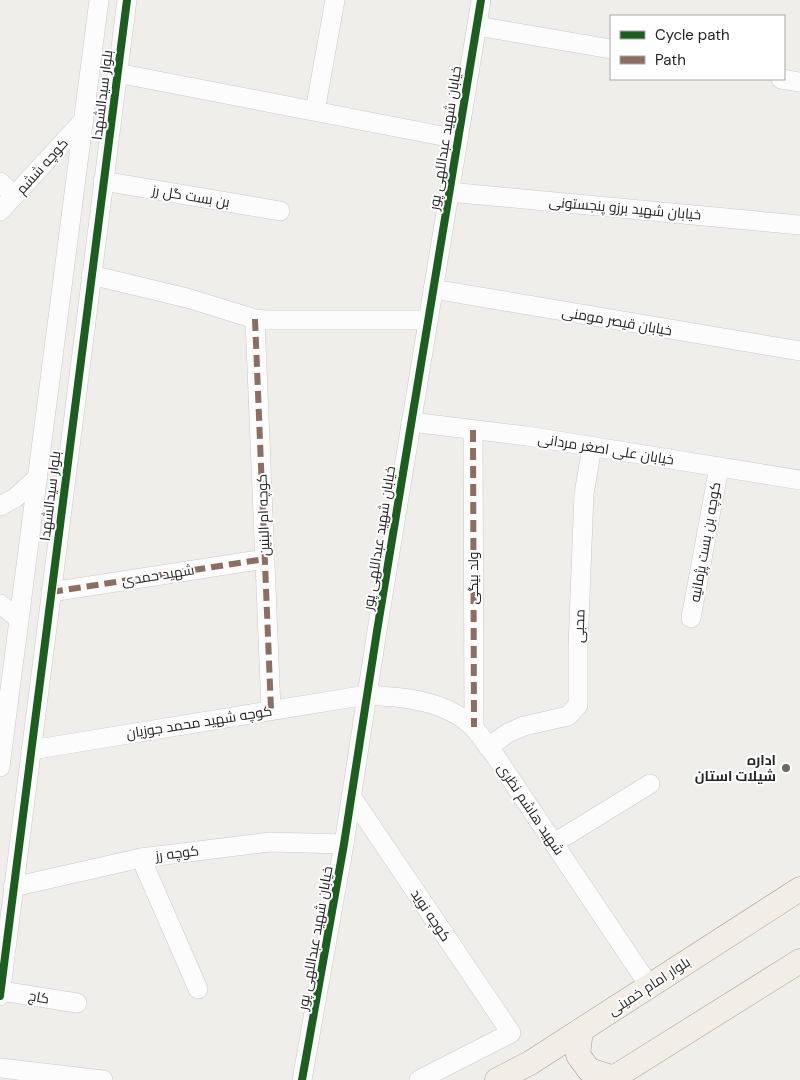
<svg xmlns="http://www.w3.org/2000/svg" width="800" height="1080" font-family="'DM Sans',Cairo,sans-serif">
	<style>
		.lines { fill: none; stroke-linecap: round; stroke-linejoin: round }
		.minor-casing { stroke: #c9c8c7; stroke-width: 20 }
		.major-casing { stroke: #a79c86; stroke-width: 25 }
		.minor { stroke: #fdfcfc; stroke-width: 19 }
		.major { stroke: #f3ede7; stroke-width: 24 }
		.quiet { stroke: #8d6e63; stroke-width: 6; stroke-dasharray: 12 6; stroke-linecap: butt }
		.cycleway-casing { stroke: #fff; stroke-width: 11 }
		.cycleway { stroke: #1b5e20; stroke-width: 8 }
		.poi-dot { fill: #6a6968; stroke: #fff; stroke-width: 2 }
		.labels { text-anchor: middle; stroke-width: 4; stroke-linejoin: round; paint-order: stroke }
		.street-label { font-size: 14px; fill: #222; stroke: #fff }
		.poi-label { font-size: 14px; font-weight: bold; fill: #222; stroke: #fff; text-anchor: end }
	</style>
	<rect width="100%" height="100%" fill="#f0eeeb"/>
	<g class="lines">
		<defs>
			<g id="minor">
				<path d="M 477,26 L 611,49"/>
				<path d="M 117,73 L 458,139"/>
				<path d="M 781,79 L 800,82"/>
				<path d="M 315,111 L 335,0"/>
				<path d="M 103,181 L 280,211"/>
				<path d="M 0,182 L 14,196"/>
				<path d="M 449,192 L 800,225"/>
				<path d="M 0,211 L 84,120"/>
				<path d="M 91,275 L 187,298 L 255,319 L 264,320 L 428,320"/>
				<path d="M 433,289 L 800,351"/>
				<path d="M 255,319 L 271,710"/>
				<path d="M 411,422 L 527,436 L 800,480"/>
				<path d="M 473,430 L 474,727"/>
				<path d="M 0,506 L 15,498 L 38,477"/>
				<path d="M 51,592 L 265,559"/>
				<path d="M 0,604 L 19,619"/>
				<path d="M 691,618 L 719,467"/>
				<path d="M 488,747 L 508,733 L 524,726 L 568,716 L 578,705 L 578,647 L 584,494 L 592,447"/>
				<path d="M 31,750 L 367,695 C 403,697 444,700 472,726 C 481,735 488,747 496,757 L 650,987"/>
				<path d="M 0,767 L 99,0"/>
				<path d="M 351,796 L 511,1033 L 419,1080"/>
				<path d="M 554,843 L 650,784"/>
				<path d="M 141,858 L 198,989"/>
				<path d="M 13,887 L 141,858 L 270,842 L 344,844"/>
				<path d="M 1,991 L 77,1003"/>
				<path d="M 0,996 L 127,0"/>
				<path d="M 0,1068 L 103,1080"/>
				<path d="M 302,1080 L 344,844 L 377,631 L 481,0"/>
			</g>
			<g id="major">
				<path d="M 581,1030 L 578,1055 L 589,1070 L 614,1078"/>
				<path d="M 497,1080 L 530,1063 L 800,889"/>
				<path d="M 610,1080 L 800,961"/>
			</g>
		</defs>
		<use href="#minor" class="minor-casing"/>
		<use href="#major" class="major-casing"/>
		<use href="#minor" class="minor"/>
		<use href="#major" class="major"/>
		<g class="quiet">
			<path d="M 255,319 L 271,710"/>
			<path d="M 473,430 L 474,727"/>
			<path d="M 51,592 L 265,559"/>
		</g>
		<defs>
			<g id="cycleway">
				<path d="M 0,996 L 127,0"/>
				<path d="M 302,1080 L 344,844 L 377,631 L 481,0"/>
			</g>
		</defs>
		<use href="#cycleway" class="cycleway-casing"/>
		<use href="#cycleway" class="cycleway"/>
	</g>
	<circle class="poi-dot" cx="786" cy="768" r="5"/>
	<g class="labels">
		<g class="street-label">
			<text transform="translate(102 95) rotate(-83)" y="5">بلوار سیدالشهدا</text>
			<text transform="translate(445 138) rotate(-81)" y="5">خیابان شهید عبداللهی پور</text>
			<text transform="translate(42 166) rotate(-48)" y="5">کوچه ششم</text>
			<text transform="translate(191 196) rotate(9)" y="5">بن بست گل رز</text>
			<text transform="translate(625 208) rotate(5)" y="5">خیابان شهید برزو پنجستونی</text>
			<text transform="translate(617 321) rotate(10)" y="5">خیابان قیصر مومنی</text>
			<text transform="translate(606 449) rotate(9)" y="5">خیابان علی اصغر مردانی</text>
			<text transform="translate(50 496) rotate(-83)" y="5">بلوار سیدالشهدا</text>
			<text transform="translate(263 515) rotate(-92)" y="5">کوچه ام البنین</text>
			<text transform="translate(379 538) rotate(-81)" y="5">خیابان شهید عبداللهی پور</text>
			<text transform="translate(705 542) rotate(-80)" y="5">کوچه بن بست پژمانیه</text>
			<text transform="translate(158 575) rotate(-9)" y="5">شهید حمدی</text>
			<text transform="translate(473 578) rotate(-90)" y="5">ولد بیگی</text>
			<text transform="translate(579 626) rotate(-88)" y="5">محبی</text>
			<text transform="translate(199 722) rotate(-9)" y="5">کوچه شهید محمد جوزیان</text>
			<text transform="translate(531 809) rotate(56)" y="5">شهید هاشم نظری</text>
			<text transform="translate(177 853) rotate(-7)" y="5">کوچه رز</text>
			<text transform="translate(431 915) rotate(56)" y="5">کوچه نوید</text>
			<text transform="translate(315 938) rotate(-80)" y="5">خیابان شهید عبداللهی پور</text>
			<text transform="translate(649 986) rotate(-33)" y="5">بلوار امام خمینی</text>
			<text transform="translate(39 997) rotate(10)" y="5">کاج</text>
		</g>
		<g class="poi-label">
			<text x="776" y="765">اداره<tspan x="776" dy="16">شیلات استان</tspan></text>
		</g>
	</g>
	<rect x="610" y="15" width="175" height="65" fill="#ffffff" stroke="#a7a7a7"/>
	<rect x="620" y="31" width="25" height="8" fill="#1b5e20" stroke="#a7a7a7"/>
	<text x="655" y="40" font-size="15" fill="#222222">Cycle path</text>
	<rect x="620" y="56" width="25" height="8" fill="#8d6e63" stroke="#a7a7a7"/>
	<text x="655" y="65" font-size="15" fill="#222222">Path</text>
</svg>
